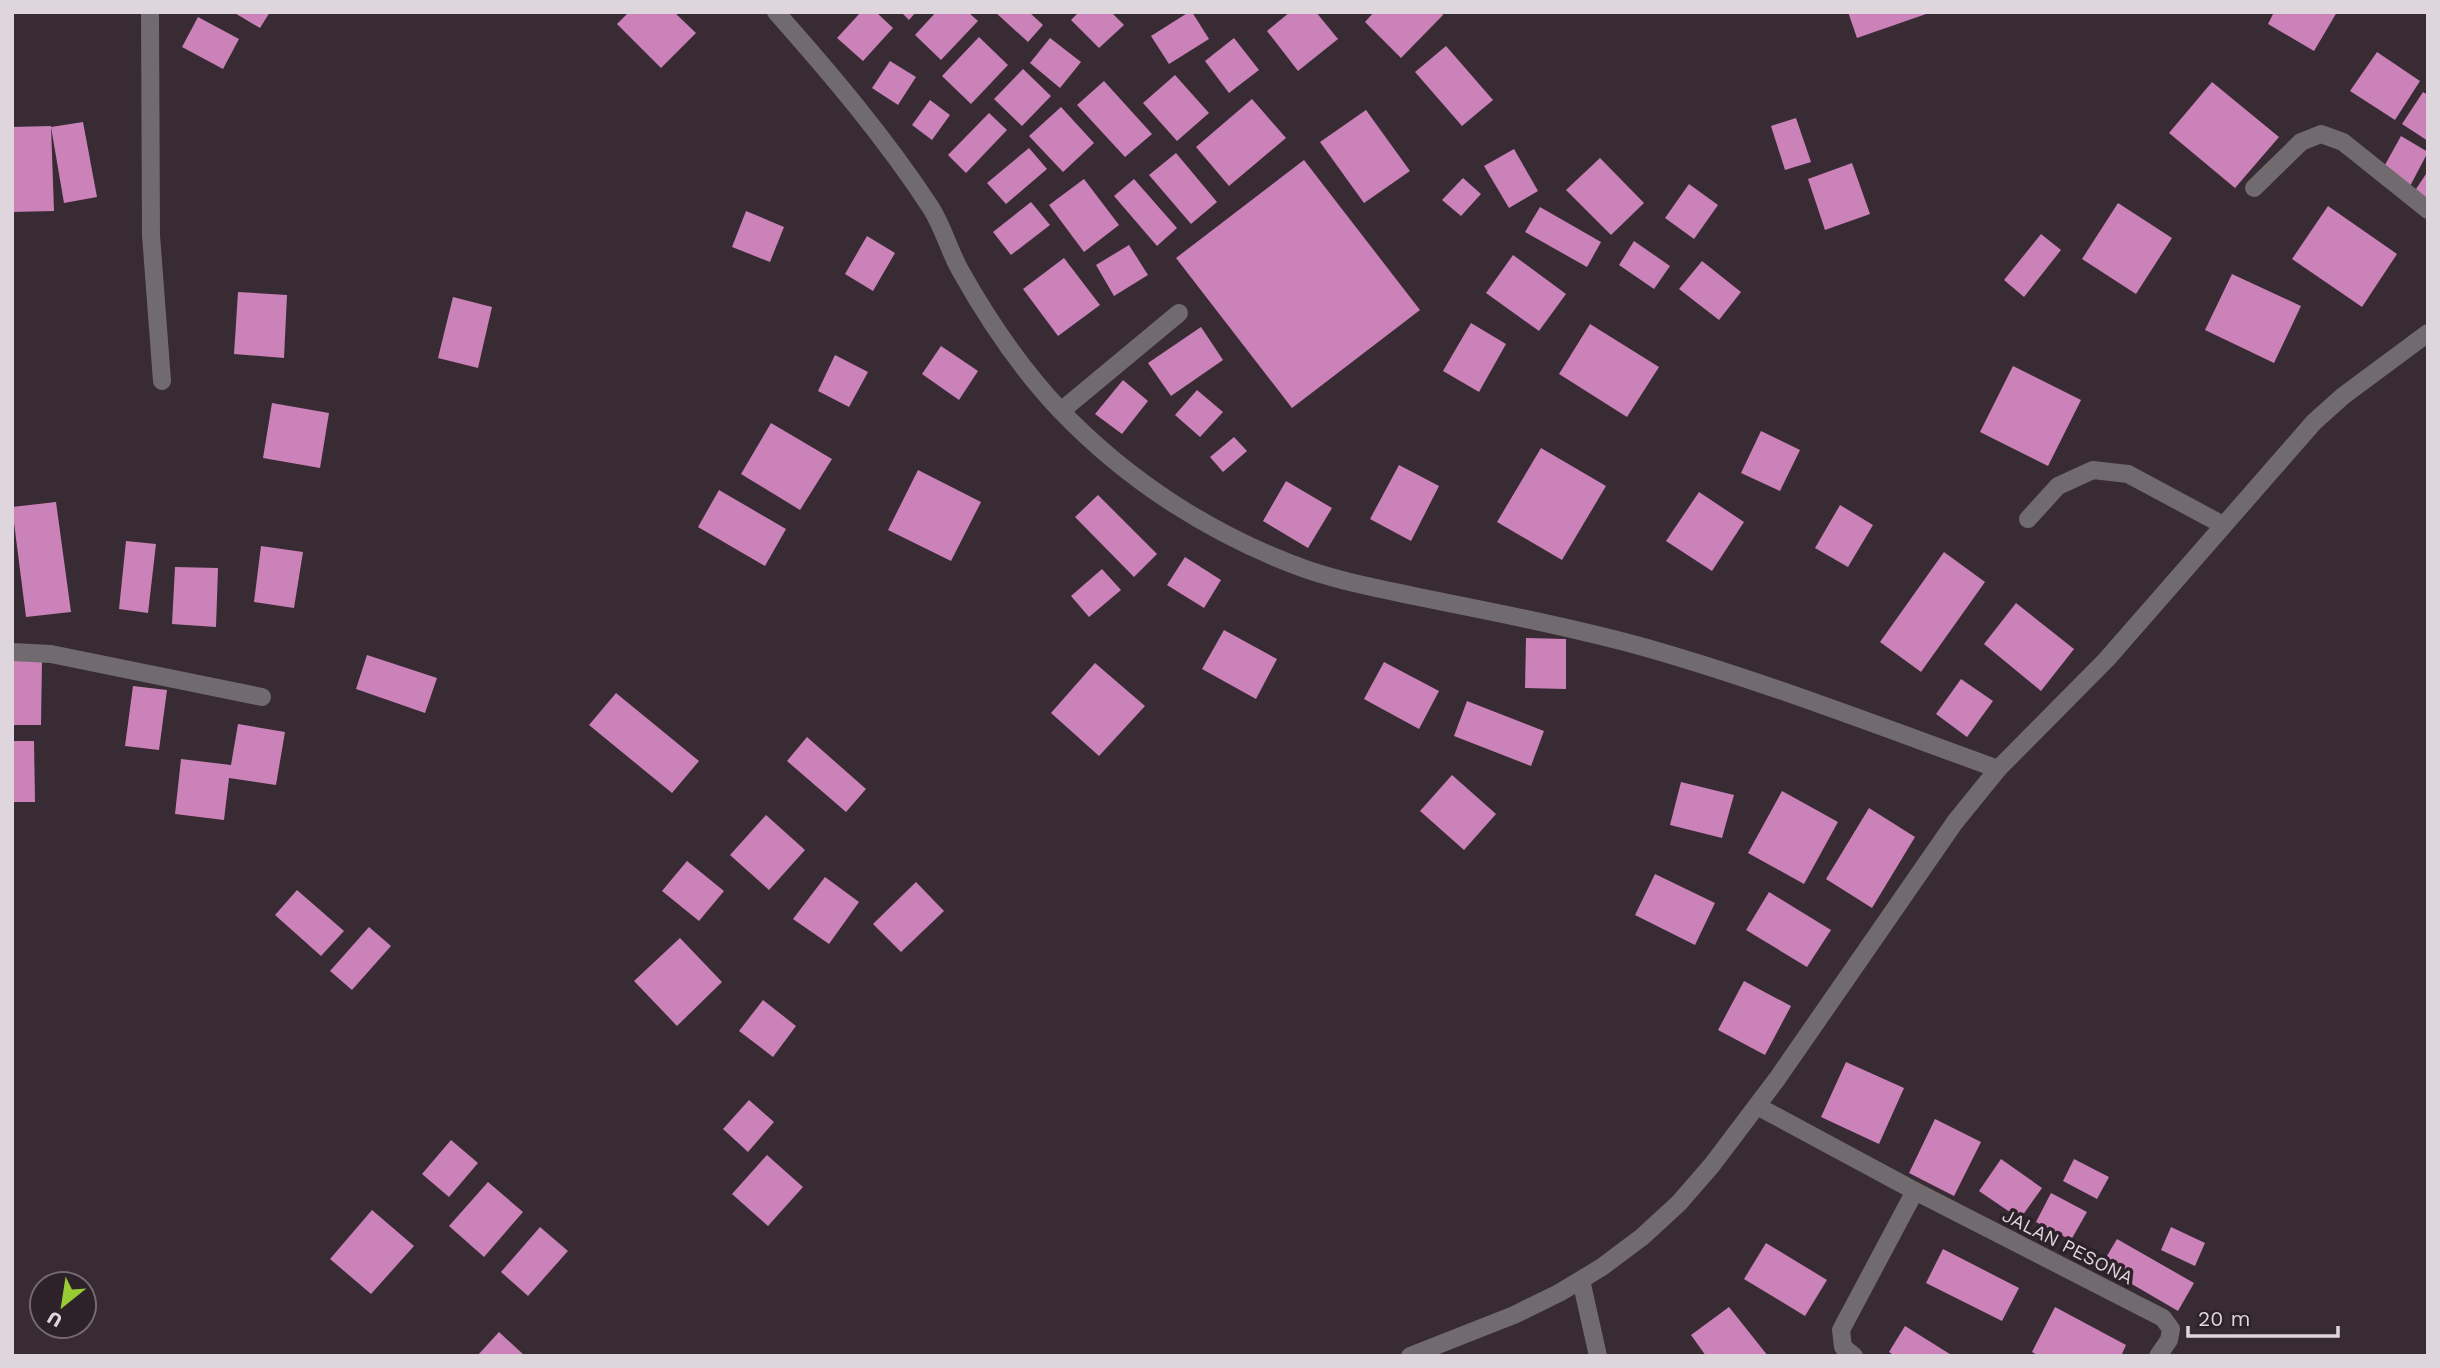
<svg xmlns="http://www.w3.org/2000/svg" width="2440" height="1368" font-family="'Work Sans',sans-serif">
	<style>
		.building { fill: #cb82b8 }
		.lines { fill: none; stroke-linecap: round; stroke-linejoin: round }
		.minor { stroke: #716a6f; stroke-width: 18 }
		.labels { text-anchor: middle; stroke-width: 7; stroke-linejoin: round; paint-order: stroke }
		.street-label { font-size: 19px; fill: #ded6dc; stroke: #2d212a }
	</style>
	<rect width="100%" height="100%" fill="#382b34"/>
	<g class="building">
		<path d="M 233,12 L 270,12 L 260,28 Z"/>
		<path d="M 629,12 L 674,12 L 696,33 L 661,68 L 617,24 Z"/>
		<path d="M 861,12 L 876,12 L 893,28 L 863,61 L 837,38 Z"/>
		<path d="M 901,12 L 916,12 L 909,20 Z"/>
		<path d="M 936,12 L 968,12 L 978,21 L 941,60 L 915,35 Z"/>
		<path d="M 995,12 L 1029,12 L 1043,25 L 1028,42 Z"/>
		<path d="M 1079,12 L 1111,12 L 1124,25 L 1099,48 L 1071,20 Z"/>
		<path d="M 1189,12 L 1192,12 L 1209,39 L 1169,64 L 1151,36 Z"/>
		<path d="M 1290,12 L 1316,12 L 1338,39 L 1298,71 L 1267,31 Z"/>
		<path d="M 1374,12 L 1441,12 L 1443,15 L 1401,58 L 1365,22 Z"/>
		<path d="M 1848,12 L 1929,12 L 1929,13 L 1857,38 Z"/>
		<path d="M 2274,12 L 2337,12 L 2314,51 L 2268,24 Z"/>
		<path d="M 198,17 L 239,39 L 223,69 L 182,47 Z"/>
		<path d="M 979,37 L 1008,65 L 971,104 L 942,76 Z"/>
		<path d="M 1050,38 L 1081,62 L 1060,88 L 1030,63 Z"/>
		<path d="M 1234,38 L 1259,70 L 1229,93 L 1205,61 Z"/>
		<path d="M 1446,46 L 1493,100 L 1462,126 L 1415,72 Z"/>
		<path d="M 2377,52 L 2420,81 L 2395,120 L 2350,91 Z"/>
		<path d="M 890,61 L 916,77 L 898,105 L 872,88 Z"/>
		<path d="M 1023,69 L 1051,96 L 1022,126 L 994,99 Z"/>
		<path d="M 1175,75 L 1209,113 L 1177,141 L 1143,103 Z"/>
		<path d="M 1104,81 L 1152,134 L 1125,157 L 1077,105 Z"/>
		<path d="M 2212,82 L 2279,137 L 2235,188 L 2169,133 Z"/>
		<path d="M 2423,92 L 2428,95 L 2428,141 L 2402,124 Z"/>
		<path d="M 1252,99 L 1286,138 L 1229,186 L 1196,147 Z"/>
		<path d="M 930,100 L 950,115 L 932,140 L 912,125 Z"/>
		<path d="M 1061,107 L 1094,143 L 1063,172 L 1029,136 Z"/>
		<path d="M 1366,110 L 1410,171 L 1364,203 L 1320,142 Z"/>
		<path d="M 989,113 L 1007,130 L 966,173 L 948,155 Z"/>
		<path d="M 1796,118 L 1811,162 L 1785,170 L 1771,126 Z"/>
		<path d="M 83,122 L 97,197 L 64,203 L 51,127 Z"/>
		<path d="M 51,126 L 54,211 L 12,212 L 12,127 Z"/>
		<path d="M 2401,136 L 2428,152 L 2409,188 L 2381,172 Z"/>
		<path d="M 1029,148 L 1047,169 L 1006,204 L 987,183 Z"/>
		<path d="M 1514,149 L 1538,191 L 1509,208 L 1484,166 Z"/>
		<path d="M 1176,153 L 1217,202 L 1191,224 L 1149,175 Z"/>
		<path d="M 1600,158 L 1644,203 L 1611,235 L 1566,190 Z"/>
		<path d="M 1304,160 L 1420,310 L 1292,408 L 1176,258 Z"/>
		<path d="M 1852,163 L 1870,214 L 1825,230 L 1808,179 Z"/>
		<path d="M 2428,171 L 2428,205 L 2412,195 Z"/>
		<path d="M 1463,178 L 1481,194 L 1461,216 L 1442,200 Z"/>
		<path d="M 1084,179 L 1119,225 L 1084,252 L 1049,205 Z"/>
		<path d="M 1134,179 L 1177,228 L 1157,246 L 1114,196 Z"/>
		<path d="M 1689,184 L 1718,205 L 1694,239 L 1665,218 Z"/>
		<path d="M 1031,202 L 1050,225 L 1011,255 L 993,232 Z"/>
		<path d="M 2118,203 L 2172,238 L 2136,294 L 2082,259 Z"/>
		<path d="M 2328,206 L 2397,254 L 2362,307 L 2292,259 Z"/>
		<path d="M 1540,207 L 1601,242 L 1587,267 L 1525,232 Z"/>
		<path d="M 746,211 L 784,227 L 770,262 L 732,247 Z"/>
		<path d="M 2041,234 L 2061,250 L 2024,297 L 2004,280 Z"/>
		<path d="M 867,236 L 895,253 L 873,291 L 845,274 Z"/>
		<path d="M 1634,241 L 1670,266 L 1654,289 L 1619,265 Z"/>
		<path d="M 1129,245 L 1148,275 L 1114,296 L 1096,265 Z"/>
		<path d="M 1513,255 L 1566,294 L 1539,331 L 1486,293 Z"/>
		<path d="M 1064,258 L 1100,305 L 1058,336 L 1023,289 Z"/>
		<path d="M 1702,261 L 1741,292 L 1719,320 L 1679,289 Z"/>
		<path d="M 2232,274 L 2301,306 L 2274,363 L 2205,330 Z"/>
		<path d="M 238,292 L 287,295 L 284,358 L 234,354 Z"/>
		<path d="M 453,297 L 492,307 L 478,368 L 438,358 Z"/>
		<path d="M 1471,323 L 1506,344 L 1479,392 L 1443,371 Z"/>
		<path d="M 1590,324 L 1659,367 L 1627,417 L 1559,374 Z"/>
		<path d="M 1201,327 L 1223,360 L 1171,396 L 1148,363 Z"/>
		<path d="M 941,346 L 978,371 L 959,400 L 922,374 Z"/>
		<path d="M 835,355 L 868,372 L 849,407 L 818,391 Z"/>
		<path d="M 2013,366 L 2081,400 L 2048,466 L 1980,432 Z"/>
		<path d="M 1123,380 L 1148,401 L 1122,434 L 1095,414 Z"/>
		<path d="M 1197,390 L 1223,412 L 1200,437 L 1175,415 Z"/>
		<path d="M 272,403 L 329,413 L 320,468 L 263,458 Z"/>
		<path d="M 771,423 L 832,459 L 800,510 L 741,474 Z"/>
		<path d="M 1761,431 L 1800,450 L 1780,491 L 1741,473 Z"/>
		<path d="M 1234,437 L 1247,451 L 1223,472 L 1210,457 Z"/>
		<path d="M 1541,448 L 1606,486 L 1562,560 L 1497,522 Z"/>
		<path d="M 1399,465 L 1439,486 L 1411,541 L 1370,519 Z"/>
		<path d="M 918,470 L 981,502 L 951,561 L 888,530 Z"/>
		<path d="M 1286,481 L 1332,508 L 1308,548 L 1263,521 Z"/>
		<path d="M 719,490 L 786,529 L 765,566 L 698,527 Z"/>
		<path d="M 1699,492 L 1744,522 L 1712,571 L 1666,541 Z"/>
		<path d="M 1098,495 L 1157,554 L 1134,577 L 1075,517 Z"/>
		<path d="M 56,502 L 71,612 L 26,617 L 12,507 Z"/>
		<path d="M 1840,505 L 1873,525 L 1848,567 L 1815,548 Z"/>
		<path d="M 126,541 L 156,544 L 148,613 L 119,609 Z"/>
		<path d="M 261,546 L 303,552 L 294,608 L 254,602 Z"/>
		<path d="M 1944,552 L 1985,582 L 1921,672 L 1880,642 Z"/>
		<path d="M 1185,557 L 1221,580 L 1204,608 L 1167,585 Z"/>
		<path d="M 175,567 L 218,568 L 216,627 L 172,624 Z"/>
		<path d="M 1102,569 L 1121,590 L 1089,617 L 1071,596 Z"/>
		<path d="M 2016,603 L 2074,649 L 2041,691 L 1984,644 Z"/>
		<path d="M 1224,630 L 1277,659 L 1256,699 L 1202,669 Z"/>
		<path d="M 1526,638 L 1566,639 L 1566,689 L 1525,688 Z"/>
		<path d="M 367,655 L 437,678 L 425,713 L 356,689 Z"/>
		<path d="M 12,660 L 42,660 L 41,725 L 12,725 Z"/>
		<path d="M 1384,662 L 1439,691 L 1419,729 L 1364,699 Z"/>
		<path d="M 1095,663 L 1145,706 L 1099,756 L 1051,713 Z"/>
		<path d="M 1961,679 L 1993,701 L 1967,737 L 1936,714 Z"/>
		<path d="M 133,686 L 167,690 L 159,750 L 125,746 Z"/>
		<path d="M 616,693 L 699,761 L 672,793 L 589,725 Z"/>
		<path d="M 1467,701 L 1544,731 L 1531,766 L 1454,736 Z"/>
		<path d="M 238,724 L 285,732 L 276,785 L 229,778 L 224,820 L 175,814 L 181,759 L 231,765 Z"/>
		<path d="M 807,737 L 866,789 L 846,812 L 787,761 Z"/>
		<path d="M 12,741 L 34,741 L 35,802 L 12,802 Z"/>
		<path d="M 1452,775 L 1496,814 L 1464,850 L 1420,811 Z"/>
		<path d="M 1681,782 L 1734,795 L 1722,838 L 1670,825 Z"/>
		<path d="M 1782,791 L 1838,822 L 1804,884 L 1748,853 Z"/>
		<path d="M 1869,808 L 1915,837 L 1872,908 L 1826,879 Z"/>
		<path d="M 766,815 L 805,850 L 769,890 L 730,855 Z"/>
		<path d="M 687,861 L 724,891 L 699,921 L 662,891 Z"/>
		<path d="M 1655,874 L 1715,903 L 1695,945 L 1635,915 Z"/>
		<path d="M 825,877 L 859,902 L 829,944 L 793,919 Z"/>
		<path d="M 916,882 L 944,911 L 901,952 L 873,924 Z"/>
		<path d="M 297,890 L 344,931 L 321,956 L 275,915 Z"/>
		<path d="M 1769,892 L 1831,930 L 1807,967 L 1746,930 Z"/>
		<path d="M 369,927 L 391,946 L 352,990 L 330,971 Z"/>
		<path d="M 680,938 L 722,982 L 677,1026 L 634,981 Z"/>
		<path d="M 1744,981 L 1791,1006 L 1765,1055 L 1718,1030 Z"/>
		<path d="M 763,1000 L 796,1026 L 773,1057 L 739,1031 Z"/>
		<path d="M 1846,1062 L 1904,1088 L 1879,1144 L 1821,1117 Z"/>
		<path d="M 749,1100 L 774,1122 L 748,1152 L 723,1129 Z"/>
		<path d="M 1935,1119 L 1981,1142 L 1954,1196 L 1909,1173 Z"/>
		<path d="M 451,1140 L 478,1163 L 449,1197 L 422,1174 Z"/>
		<path d="M 767,1155 L 803,1187 L 768,1226 L 732,1194 Z"/>
		<path d="M 2001,1159 L 2042,1188 L 2020,1219 L 1979,1191 Z"/>
		<path d="M 2074,1159 L 2109,1177 L 2097,1199 L 2063,1181 Z"/>
		<path d="M 488,1182 L 523,1212 L 484,1257 L 449,1226 Z"/>
		<path d="M 2051,1193 L 2087,1212 L 2071,1240 L 2036,1222 Z"/>
		<path d="M 372,1210 L 414,1246 L 371,1294 L 330,1259 Z"/>
		<path d="M 540,1227 L 568,1251 L 528,1296 L 501,1272 Z"/>
		<path d="M 2171,1227 L 2205,1243 L 2195,1266 L 2161,1250 Z"/>
		<path d="M 2117,1239 L 2194,1283 L 2178,1311 L 2101,1266 Z"/>
		<path d="M 1766,1243 L 1827,1280 L 1805,1316 L 1744,1279 Z"/>
		<path d="M 1943,1249 L 2019,1288 L 2002,1321 L 1926,1283 Z"/>
		<path d="M 1729,1307 L 1768,1356 L 1706,1356 L 1691,1335 Z"/>
		<path d="M 2055,1307 L 2126,1345 L 2121,1356 L 2039,1356 L 2032,1352 Z"/>
		<path d="M 1905,1326 L 1953,1356 L 1895,1356 L 1889,1352 Z"/>
		<path d="M 499,1332 L 525,1356 L 477,1356 Z"/>
	</g>
	<g class="lines">
		<g class="minor">
			<path d="M 150,12 L 151,235 L 162,381"/>
			<path d="M 776,12 C 831,74 886,139 931,208 C 943,227 949,250 960,270 C 988,320 1021,369 1061,411 C 1129,482 1215,537 1308,570 C 1353,585 1401,593 1448,603 C 1514,616 1582,630 1647,648 C 1766,682 1882,727 1998,769"/>
			<path d="M 2254,188 L 2301,142 L 2321,134 L 2343,142 L 2428,210"/>
			<path d="M 1061,411 L 1179,313"/>
			<path d="M 2028,519 L 2058,486 L 2093,470 L 2128,474 L 2223,525"/>
			<path d="M 12,652 L 51,654 L 262,697"/>
			<path d="M 1757,1106 L 1915,1191 L 2163,1318 L 2171,1329 L 2169,1340 L 2158,1356"/>
			<path d="M 1581,1280 L 1598,1356"/>
			<path d="M 1410,1356 L 1514,1315 L 1559,1293 L 1602,1267 L 1642,1237 L 1679,1203 L 1712,1165 L 1777,1079 L 1955,822 L 1998,769 L 2107,659 L 2314,422 L 2343,396 L 2428,333"/>
			<path d="M 1854,1356 L 1843,1347 L 1841,1330 L 1915,1191"/>
		</g>
	</g>
	<g class="labels">
		<g class="street-label">
			<text transform="translate(2068 1246) rotate(27)" y="7">JALAN PESONA</text>
		</g>
	</g>
	<rect width="2440" height="1368" fill="none" stroke="#ded6dc" stroke-width="28"/>
	<g transform="translate(63 1305) rotate(210)"><circle r="33" fill="#2d212a" stroke="#746971" stroke-width="2"/>
	<path d="M0-5L12 26L0 18L-12 26Z" fill="#99cb35"/>
	<text y="-10" font-size="19" font-weight="bold" text-anchor="middle" fill="#ded6dc">U</text>
	</g>
	<path d="M2188 1326v10h150v-10" fill="none" stroke="#ded6dc" stroke-width="3.5"/>
	<text x="2198" y="1326" font-size="21" fill="#ded6dc" stroke="#2d212a" stroke-width="5" paint-order="stroke">20 m</text>
</svg>
